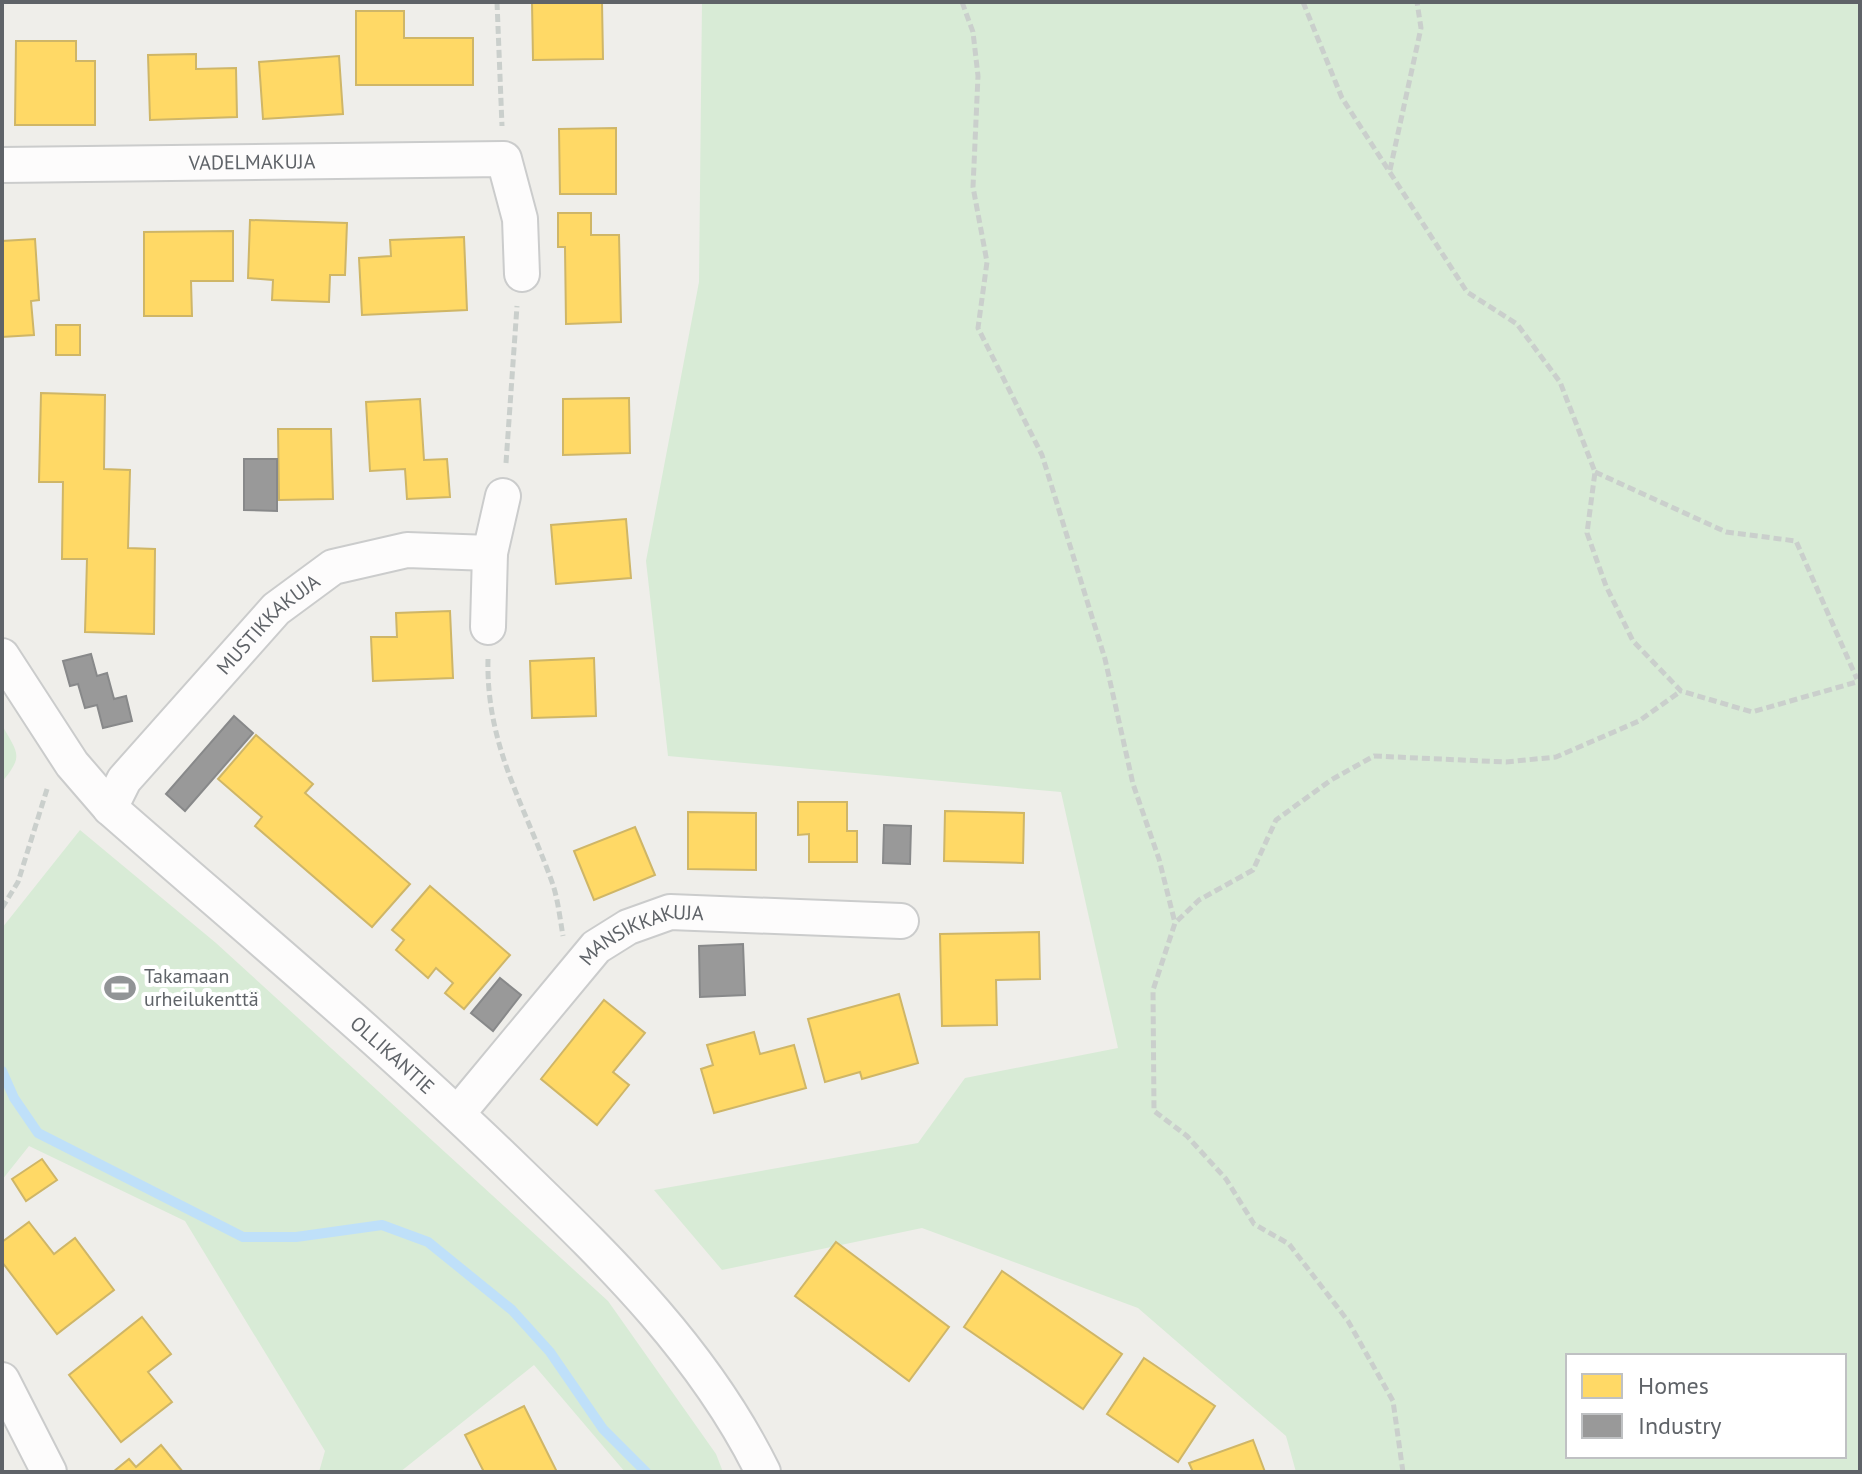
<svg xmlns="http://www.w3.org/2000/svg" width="1862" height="1474" font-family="'PT Sans',sans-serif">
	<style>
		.green { fill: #d8ebd6; fill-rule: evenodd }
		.homes { fill: #ffd966; stroke: #cfb667; stroke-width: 2 }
		.industry { fill: #999; stroke: #88898a; stroke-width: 2 }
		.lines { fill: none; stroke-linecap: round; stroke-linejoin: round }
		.stream { stroke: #bfe0f9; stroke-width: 10 }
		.minor-casing { stroke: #cbcccc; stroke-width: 38 }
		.path { stroke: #cacfcc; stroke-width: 5; stroke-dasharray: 8 4; stroke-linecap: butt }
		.minor { stroke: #fdfcfc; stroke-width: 34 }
		.labels { text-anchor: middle; stroke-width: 8; stroke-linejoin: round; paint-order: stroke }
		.street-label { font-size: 20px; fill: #5f6368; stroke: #fff }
		.poi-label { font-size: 20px; fill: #5f6368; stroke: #fff; text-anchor: start }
	</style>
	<rect width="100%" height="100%" fill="#efeeea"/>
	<g class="green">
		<path d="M 702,2 L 1860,2 L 1860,1472 L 1296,1472 L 1286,1436 L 1138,1308 L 922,1228 L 722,1270 L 654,1190 L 918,1143 L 965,1078 L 1118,1048 L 1061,792 L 668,756 L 646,561 L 699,282 ZM 1568,1356 L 1844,1356 L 1844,1456 L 1568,1456 Z"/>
		<path d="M 2,725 C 18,754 24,755 2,782 Z"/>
		<path d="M 80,830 L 216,943 L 608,1301 L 716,1454 L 723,1472 L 625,1472 L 534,1365 L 400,1472 L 319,1472 L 325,1451 L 185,1221 L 29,1146 L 2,1180 L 2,928 Z"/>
	</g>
	<g class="homes">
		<path d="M 532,2 L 602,2 L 603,59 L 533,60 Z"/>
		<path d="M 356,11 L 404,11 L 404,38 L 473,38 L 473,85 L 356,85 Z"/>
		<path d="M 16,41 L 76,41 L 76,61 L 95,61 L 95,125 L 15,125 Z"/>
		<path d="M 196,54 L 196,69 L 236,68 L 237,117 L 150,120 L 148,55 Z"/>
		<path d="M 339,56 L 343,114 L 263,119 L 259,62 Z"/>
		<path d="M 616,128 L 616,194 L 560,194 L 559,129 Z"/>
		<path d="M 558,213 L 591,213 L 591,235 L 619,235 L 621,322 L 566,324 L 565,247 L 558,247 Z"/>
		<path d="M 250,220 L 347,223 L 345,275 L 330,275 L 329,302 L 272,300 L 273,280 L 248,278 Z"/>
		<path d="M 233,231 L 233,281 L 191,281 L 192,316 L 144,316 L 144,232 Z"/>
		<path d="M 464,237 L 467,310 L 362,315 L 359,258 L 391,256 L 390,240 Z"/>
		<path d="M 35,239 L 39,300 L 31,301 L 34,335 L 2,337 L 2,241 Z"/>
		<rect x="56" y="325" width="24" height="30"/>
		<path d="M 41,393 L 105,395 L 104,469 L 130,470 L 128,548 L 155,549 L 154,634 L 85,632 L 87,559 L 62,559 L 63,482 L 39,482 Z"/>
		<path d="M 629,398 L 630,453 L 563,455 L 563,399 Z"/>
		<path d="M 420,399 L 424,460 L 447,459 L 450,497 L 407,499 L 405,469 L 370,471 L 366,402 Z"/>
		<path d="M 278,429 L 331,429 L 333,499 L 279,500 Z"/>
		<path d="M 626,519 L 631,578 L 556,584 L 551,525 Z"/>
		<path d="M 450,611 L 453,678 L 373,681 L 371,637 L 397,637 L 396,613 Z"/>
		<path d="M 594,658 L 596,716 L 532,718 L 530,661 Z"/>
		<path d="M 256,735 L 313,784 L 305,793 L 410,884 L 372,927 L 255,826 L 262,817 L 218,779 Z"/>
		<path d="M 798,802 L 847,802 L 847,831 L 857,831 L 857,862 L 809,862 L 809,834 L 798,835 Z"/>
		<path d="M 945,811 L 1024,813 L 1023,863 L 944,861 Z"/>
		<path d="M 688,812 L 756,813 L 756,870 L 688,869 Z"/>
		<path d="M 635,827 L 655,875 L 594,900 L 574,851 Z"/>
		<path d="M 430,886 L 510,955 L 464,1009 L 445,993 L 453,983 L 436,968 L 428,978 L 396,950 L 404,940 L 392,930 Z"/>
		<path d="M 1039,932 L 1040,979 L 996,980 L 997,1025 L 942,1026 L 940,934 Z"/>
		<path d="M 899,994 L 918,1063 L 862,1079 L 860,1072 L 825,1082 L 808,1019 Z"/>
		<path d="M 604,1000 L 645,1033 L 613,1072 L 629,1085 L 597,1125 L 541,1079 Z"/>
		<path d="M 754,1032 L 760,1054 L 794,1045 L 806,1088 L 714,1113 L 701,1069 L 713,1065 L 707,1045 Z"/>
		<path d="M 42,1159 L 57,1180 L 26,1201 L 12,1179 Z"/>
		<path d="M 29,1222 L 54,1254 L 75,1238 L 114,1290 L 57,1334 L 2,1262 L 2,1242 Z"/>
		<path d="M 836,1242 L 949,1327 L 909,1381 L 795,1296 Z"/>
		<path d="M 1002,1271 L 1122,1354 L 1083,1409 L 964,1327 Z"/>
		<path d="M 142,1317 L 171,1354 L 148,1372 L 172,1402 L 121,1442 L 69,1375 Z"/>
		<path d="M 1144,1358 L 1215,1406 L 1178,1462 L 1107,1414 Z"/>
		<path d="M 524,1406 L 557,1472 L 484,1472 L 465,1435 Z"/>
		<path d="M 1253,1440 L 1265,1472 L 1193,1472 L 1189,1463 Z"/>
		<path d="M 161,1445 L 183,1472 L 113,1472 L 129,1459 L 136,1467 Z"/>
	</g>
	<g class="industry">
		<path d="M 244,459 L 277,459 L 277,511 L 244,510 Z"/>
		<path d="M 91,654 L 97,676 L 107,673 L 114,699 L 126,696 L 132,721 L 103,728 L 97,705 L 85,708 L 78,684 L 70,686 L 63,661 Z"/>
		<path d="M 234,716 L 253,733 L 185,811 L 166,794 Z"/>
		<path d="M 884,825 L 911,826 L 910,864 L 883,863 Z"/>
		<path d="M 743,944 L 745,995 L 700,997 L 699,946 Z"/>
		<path d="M 500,978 L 521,995 L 493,1031 L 471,1013 Z"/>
	</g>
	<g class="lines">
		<path class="stream" d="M 2,1071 L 14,1098 L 38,1133 L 243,1237 L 296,1237 L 382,1225 L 428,1242 L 512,1310 L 550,1352 L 603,1429 L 646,1472"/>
		<defs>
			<g id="minor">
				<path id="s1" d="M 2,165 L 504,159 L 520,219 L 522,274"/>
				<path d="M 488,627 L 490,553 L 503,496"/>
				<path id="s2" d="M 2,656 L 72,764 L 110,808 C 248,929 389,1046 520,1174 C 613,1264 705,1354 763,1472"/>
				<path id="s3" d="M 110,808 L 124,780 L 276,609 L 333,567 L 407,550 L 490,553"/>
				<path id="s4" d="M 458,1113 L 596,947 L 628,927 L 670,912 L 901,921"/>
				<path d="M 2,1380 L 49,1472"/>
			</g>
		</defs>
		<use href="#minor" class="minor-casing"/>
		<g class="path">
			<path d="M 497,2 L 502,126"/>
			<path d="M 962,2 L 973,32 L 978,76 L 973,187 L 987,262 L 978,328 L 1042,455 L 1105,659 L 1133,784 L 1159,859 L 1175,923"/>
			<path d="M 1303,2 L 1342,98 L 1467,292 L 1517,324 L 1560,382 L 1595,472 L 1587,533 L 1606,586 L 1633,641 L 1681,691 L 1752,712 L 1860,681"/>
			<path d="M 1390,170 L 1421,28 L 1417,2"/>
			<path d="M 506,463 L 517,306"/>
			<path d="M 1595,472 L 1726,532 L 1796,541 L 1857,679"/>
			<path d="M 488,659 C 486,745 524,804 552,882 C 558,899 560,919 563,936"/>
			<path d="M 2,908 L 18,882 L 48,786"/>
			<path d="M 1403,1472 L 1393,1401 L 1348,1321 L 1289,1244 L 1254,1224 L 1226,1179 L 1187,1136 L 1154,1111 L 1153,990 L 1175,923 L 1199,900 L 1253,870 L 1276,820 L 1331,780 L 1374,756 L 1506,762 L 1556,757 L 1639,721 L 1681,691"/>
		</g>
		<use href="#minor" class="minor"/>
	</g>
	<defs>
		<symbol id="stadium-bare" viewBox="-9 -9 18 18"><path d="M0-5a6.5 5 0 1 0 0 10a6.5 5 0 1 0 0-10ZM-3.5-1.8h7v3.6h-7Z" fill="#919496" stroke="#fff" stroke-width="2.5" paint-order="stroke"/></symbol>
	</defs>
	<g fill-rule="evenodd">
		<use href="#stadium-bare" x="98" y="966" width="44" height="44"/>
	</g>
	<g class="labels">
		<g class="street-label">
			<text dy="7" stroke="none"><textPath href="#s1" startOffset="250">VADELMAKUJA</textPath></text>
			<text dy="7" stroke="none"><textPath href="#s3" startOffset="244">MUSTIKKAKUJA</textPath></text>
			<text dy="7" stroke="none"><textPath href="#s4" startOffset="264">MANSIKKAKUJA</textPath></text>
			<text dy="7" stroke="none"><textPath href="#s2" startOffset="562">OLLIKANTIE</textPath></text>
		</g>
		<g class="poi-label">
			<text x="144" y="983">Takamaan<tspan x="144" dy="23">urheilukenttä</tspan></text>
		</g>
	</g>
	<rect width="1862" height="1474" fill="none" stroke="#5f6368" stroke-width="8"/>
	<rect x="1566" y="1354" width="280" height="104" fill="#ffffff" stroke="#bfc1c3" stroke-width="2"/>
	<rect x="1582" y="1374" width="40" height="24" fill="#ffd966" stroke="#bfc1c3" stroke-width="2"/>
	<text x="1638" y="1394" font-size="24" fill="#5f6368">Homes</text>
	<rect x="1582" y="1414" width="40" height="24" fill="#999999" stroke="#bfc1c3" stroke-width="2"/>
	<text x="1638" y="1434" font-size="24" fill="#5f6368">Industry</text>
</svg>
